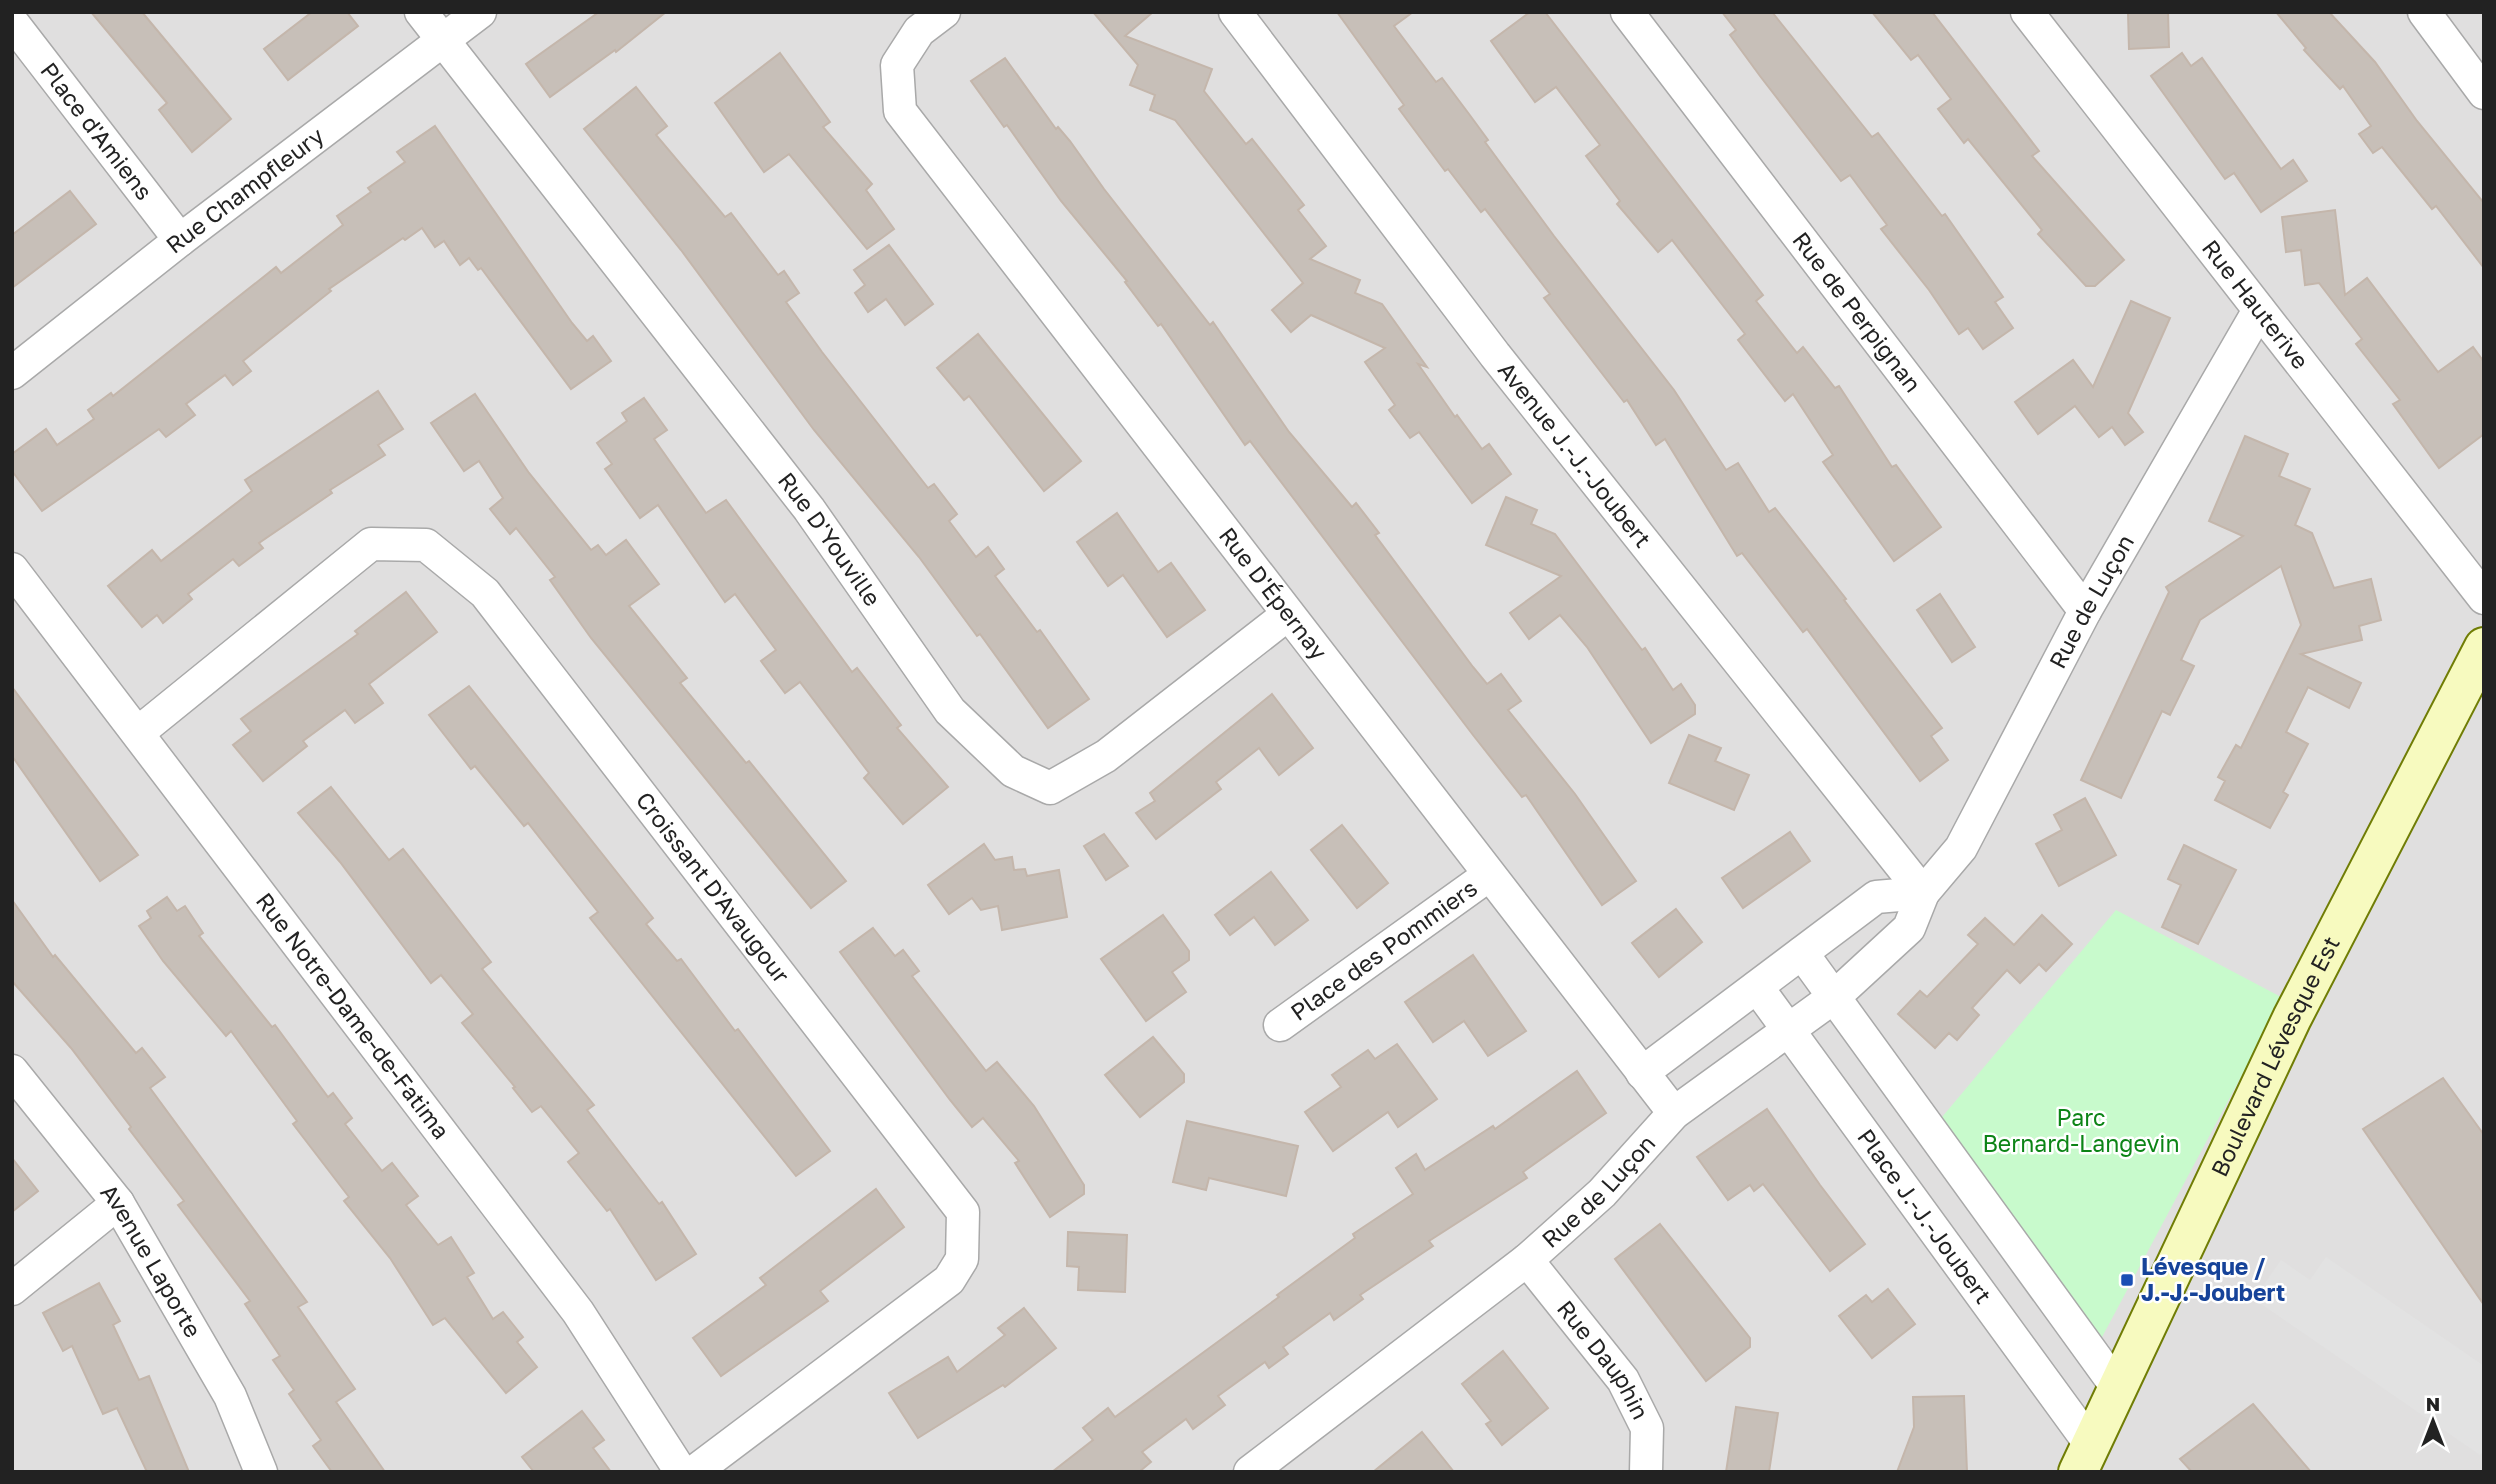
<svg xmlns="http://www.w3.org/2000/svg" width="2496" height="1484" font-family="'Golos Text',sans-serif">
	<style>
		.residential { fill: #e0dfdf }
		.park { fill: #c8facc }
		.parking { fill: #e2e2e2 }
		.building { fill: #c7bfb8; stroke: #c4b6ab; stroke-width: 2 }
		.lines { fill: none; stroke-linecap: round; stroke-linejoin: round }
		.street-casing { stroke: #a9a9a9; stroke-width: 35 }
		.secondary-casing { stroke: #707d05; stroke-width: 42 }
		.street { stroke: #fff; stroke-width: 32 }
		.secondary { stroke: #f7fabf; stroke-width: 38 }
		.transit-dot { fill: #1a4fb4; stroke: #fff; stroke-width: 2.5 }
		.labels { text-anchor: middle; stroke-width: 5; stroke-linejoin: round; paint-order: stroke }
		.street-label { font-size: 23px; fill: #222; stroke: #fff }
		.park-label { font-size: 23px; fill: #0c8416; stroke: #fff }
		.transit-label { font-size: 23px; font-weight: bold; fill: #164399; stroke: #fff; text-anchor: start }
	</style>
	<rect width="100%" height="100%" fill="#f2efe9"/>
	<rect class="residential" x="12" y="12" width="2472" height="1460"/>
	<path class="park" d="M 2116,910 L 2283,998 L 2093,1354 L 1937,1123 Z"/>
	<path class="parking" d="M 2326,1257 L 2484,1366 L 2484,1450 L 2480,1455 L 2254,1299 L 2281,1260 L 2310,1280 Z"/>
	<g class="building">
		<path d="M 91,12 L 142,12 L 231,119 L 192,152 L 159,110 L 167,103 Z"/>
		<path d="M 312,12 L 347,12 L 358,26 L 288,80 L 264,49 Z"/>
		<path d="M 599,12 L 666,12 L 616,52 L 615,50 L 550,97 L 526,64 Z"/>
		<path d="M 1093,12 L 1153,12 L 1125,36 L 1212,69 L 1204,91 L 1246,144 L 1252,139 L 1279,173 L 1304,205 L 1298,210 L 1326,246 L 1310,259 L 1360,280 L 1355,293 L 1382,304 L 1427,367 L 1418,364 L 1455,417 L 1457,415 L 1482,449 L 1489,444 L 1511,474 L 1472,503 L 1419,432 L 1410,438 L 1389,410 L 1395,405 L 1365,362 L 1385,348 L 1311,315 L 1291,332 L 1272,310 L 1303,283 L 1175,120 L 1150,110 L 1155,95 L 1130,85 L 1138,65 Z"/>
		<path d="M 1337,12 L 1413,12 L 1394,26 L 1436,82 L 1442,78 L 1469,114 L 1488,140 L 1485,142 L 1554,236 L 1674,390 L 1726,470 L 1738,463 L 1769,512 L 1775,508 L 1846,599 L 1844,600 L 1942,728 L 1931,736 L 1948,760 L 1920,781 L 1807,629 L 1803,632 L 1742,553 L 1737,556 L 1665,439 L 1656,445 L 1627,400 L 1624,402 L 1544,298 L 1550,294 L 1485,209 L 1481,212 L 1448,169 L 1445,171 L 1399,109 L 1404,105 Z"/>
		<path d="M 1530,12 L 1545,12 L 1763,295 L 1756,301 L 1797,353 L 1803,347 L 1835,388 L 1839,386 L 1892,467 L 1896,465 L 1941,527 L 1894,561 L 1823,462 L 1833,455 L 1793,394 L 1785,401 L 1738,340 L 1745,334 L 1672,240 L 1658,252 L 1617,204 L 1620,201 L 1586,156 L 1600,145 L 1556,87 L 1535,102 L 1491,41 Z"/>
		<path d="M 1722,12 L 1772,12 L 1872,137 L 1878,133 L 1942,216 L 1945,214 L 2003,297 L 1995,302 L 2013,328 L 1983,349 L 1968,328 L 1959,334 L 1929,290 L 1881,229 L 1887,225 L 1850,175 L 1841,181 L 1760,76 L 1730,35 L 1736,30 Z"/>
		<path d="M 1872,12 L 1932,12 L 2039,151 L 2032,156 L 2124,260 L 2095,286 L 2086,286 L 2038,234 L 2042,230 L 1968,139 L 1964,143 L 1938,109 L 1951,99 L 1918,55 L 1911,60 Z"/>
		<path d="M 2128,12 L 2168,12 L 2169,47 L 2129,49 Z"/>
		<path d="M 2276,12 L 2329,12 L 2375,62 L 2417,121 L 2484,203 L 2484,268 L 2436,206 L 2432,209 L 2382,147 L 2373,153 L 2359,134 L 2371,126 L 2343,86 L 2340,89 L 2304,50 L 2306,48 Z"/>
		<path d="M 780,53 L 830,122 L 823,127 L 872,184 L 866,190 L 894,229 L 867,249 L 789,154 L 764,172 L 715,103 Z"/>
		<path d="M 2182,53 L 2191,66 L 2202,58 L 2281,169 L 2293,160 L 2307,181 L 2261,212 L 2234,173 L 2225,179 L 2151,76 Z"/>
		<path d="M 1005,58 L 1056,129 L 1058,127 L 1070,141 L 1104,189 L 1210,325 L 1213,322 L 1289,432 L 1352,507 L 1356,503 L 1379,533 L 1375,535 L 1473,667 L 1487,684 L 1501,674 L 1521,701 L 1508,710 L 1575,794 L 1636,881 L 1602,905 L 1526,795 L 1522,797 L 1473,735 L 1250,441 L 1245,445 L 1161,324 L 1158,326 L 1125,282 L 1127,281 L 1061,201 L 1007,125 L 1004,127 L 971,81 Z"/>
		<path d="M 636,87 L 667,126 L 656,135 L 725,217 L 731,213 L 778,275 L 784,271 L 799,293 L 786,302 L 822,352 L 928,488 L 934,484 L 957,514 L 949,521 L 976,557 L 988,547 L 1004,569 L 995,576 L 1037,632 L 1040,630 L 1089,699 L 1048,728 L 980,634 L 977,636 L 919,557 L 814,430 L 681,250 L 584,129 Z"/>
		<path d="M 435,126 L 572,323 L 587,341 L 593,336 L 611,361 L 571,389 L 481,268 L 478,270 L 469,258 L 460,265 L 444,241 L 435,247 L 422,228 L 405,240 L 403,238 L 329,289 L 331,291 L 243,361 L 251,371 L 233,385 L 225,375 L 186,404 L 195,415 L 166,437 L 159,429 L 42,511 L 12,471 L 12,454 L 46,429 L 57,445 L 94,419 L 88,410 L 111,393 L 113,396 L 276,267 L 281,273 L 343,225 L 337,216 L 371,192 L 368,188 L 405,162 L 397,152 Z"/>
		<path d="M 70,191 L 96,224 L 12,288 L 12,235 Z"/>
		<path d="M 2335,210 L 2345,295 L 2367,278 L 2438,372 L 2473,347 L 2484,362 L 2484,434 L 2439,468 L 2393,404 L 2400,400 L 2356,344 L 2362,339 L 2319,283 L 2305,285 L 2301,250 L 2286,252 L 2282,217 Z"/>
		<path d="M 889,245 L 933,304 L 905,325 L 886,299 L 868,312 L 855,293 L 865,285 L 854,270 Z"/>
		<path d="M 2131,301 L 2170,318 L 2128,413 L 2143,432 L 2125,445 L 2112,427 L 2099,437 L 2075,406 L 2038,434 L 2015,402 L 2073,360 L 2093,387 Z"/>
		<path d="M 978,334 L 1081,461 L 1044,491 L 969,396 L 964,400 L 937,368 Z"/>
		<path d="M 378,391 L 403,429 L 378,445 L 385,455 L 330,490 L 332,493 L 259,543 L 263,548 L 239,566 L 233,559 L 188,594 L 192,599 L 163,623 L 157,615 L 142,627 L 108,586 L 152,550 L 161,561 L 252,491 L 245,480 Z"/>
		<path d="M 475,394 L 529,473 L 591,550 L 598,545 L 606,555 L 626,540 L 659,584 L 629,606 L 687,678 L 680,683 L 746,763 L 749,761 L 846,881 L 811,908 L 591,638 L 550,580 L 555,577 L 516,528 L 510,534 L 490,509 L 503,498 L 479,461 L 464,471 L 431,423 Z"/>
		<path d="M 644,398 L 667,430 L 654,439 L 706,513 L 726,500 L 852,672 L 857,668 L 901,725 L 897,728 L 948,787 L 903,824 L 864,778 L 869,773 L 800,682 L 785,693 L 761,661 L 776,650 L 735,594 L 725,602 L 658,505 L 640,518 L 605,469 L 612,464 L 597,443 L 627,421 L 622,413 Z"/>
		<path d="M 2245,436 L 2288,454 L 2279,476 L 2310,489 L 2295,525 L 2312,533 L 2334,588 L 2371,579 L 2381,620 L 2359,626 L 2362,640 L 2301,654 L 2361,683 L 2349,708 L 2308,687 L 2286,732 L 2308,744 L 2283,792 L 2288,795 L 2270,828 L 2215,800 L 2225,781 L 2218,777 L 2236,745 L 2241,748 L 2301,625 L 2281,566 L 2200,620 L 2181,660 L 2194,666 L 2170,715 L 2162,711 L 2121,798 L 2081,780 L 2169,592 L 2166,587 L 2243,536 L 2209,521 Z"/>
		<path d="M 1506,497 L 1537,510 L 1531,524 L 1555,534 L 1642,650 L 1645,648 L 1673,690 L 1681,684 L 1695,705 L 1695,714 L 1651,743 L 1587,647 L 1560,615 L 1529,639 L 1510,613 L 1561,576 L 1486,545 Z"/>
		<path d="M 1117,513 L 1158,572 L 1171,563 L 1205,610 L 1167,637 L 1123,575 L 1108,586 L 1077,542 Z"/>
		<path d="M 406,592 L 437,632 L 369,684 L 383,703 L 355,723 L 345,710 L 303,741 L 307,746 L 263,781 L 233,745 L 251,731 L 241,719 L 358,634 L 355,631 Z"/>
		<path d="M 1940,594 L 1975,647 L 1952,662 L 1917,610 Z"/>
		<path d="M 469,686 L 653,918 L 646,924 L 677,961 L 681,959 L 735,1031 L 738,1029 L 830,1151 L 796,1176 L 590,918 L 598,912 L 528,823 L 524,826 L 475,766 L 471,769 L 429,715 Z"/>
		<path d="M 12,687 L 138,855 L 100,881 L 12,756 Z"/>
		<path d="M 1272,694 L 1313,748 L 1279,775 L 1259,748 L 1216,782 L 1221,789 L 1156,839 L 1136,813 L 1155,801 L 1150,793 Z"/>
		<path d="M 1689,735 L 1721,748 L 1715,761 L 1749,775 L 1734,810 L 1669,783 Z"/>
		<path d="M 331,787 L 389,860 L 403,849 L 491,962 L 482,969 L 594,1105 L 587,1110 L 659,1204 L 662,1202 L 696,1254 L 656,1280 L 610,1209 L 607,1211 L 568,1162 L 579,1153 L 541,1106 L 532,1112 L 513,1088 L 515,1087 L 462,1023 L 473,1014 L 441,975 L 431,983 L 340,862 L 298,813 Z"/>
		<path d="M 2085,798 L 2116,855 L 2059,886 L 2036,844 L 2062,830 L 2054,815 Z"/>
		<path d="M 1342,825 L 1388,883 L 1357,908 L 1311,850 Z"/>
		<path d="M 1790,832 L 1810,861 L 1743,908 L 1722,878 Z"/>
		<path d="M 1104,834 L 1128,866 L 1106,880 L 1084,846 Z"/>
		<path d="M 984,844 L 995,860 L 1012,857 L 1014,870 L 1025,869 L 1027,876 L 1059,870 L 1067,917 L 1002,930 L 998,906 L 981,910 L 972,898 L 949,914 L 928,885 Z"/>
		<path d="M 2184,845 L 2236,870 L 2198,944 L 2162,927 L 2181,885 L 2168,879 Z"/>
		<path d="M 1271,872 L 1308,920 L 1275,945 L 1254,917 L 1230,935 L 1215,915 Z"/>
		<path d="M 167,897 L 177,911 L 185,906 L 203,933 L 199,936 L 272,1027 L 275,1025 L 328,1097 L 333,1093 L 352,1118 L 345,1124 L 382,1171 L 392,1163 L 418,1196 L 406,1205 L 438,1245 L 451,1237 L 474,1273 L 467,1277 L 493,1319 L 503,1312 L 523,1337 L 517,1342 L 537,1367 L 506,1393 L 445,1318 L 433,1325 L 390,1258 L 344,1201 L 349,1197 L 293,1124 L 297,1121 L 231,1031 L 226,1036 L 163,961 L 139,926 L 151,918 L 147,911 Z"/>
		<path d="M 12,900 L 53,957 L 55,955 L 136,1053 L 142,1048 L 165,1077 L 150,1088 L 307,1302 L 298,1307 L 355,1389 L 336,1402 L 385,1472 L 332,1472 L 313,1446 L 321,1440 L 289,1394 L 294,1390 L 273,1360 L 280,1356 L 245,1304 L 250,1301 L 178,1205 L 184,1201 L 129,1129 L 131,1127 L 71,1048 L 12,981 Z"/>
		<path d="M 1676,909 L 1702,942 L 1659,977 L 1632,943 Z"/>
		<path d="M 1163,915 L 1189,951 L 1189,960 L 1172,972 L 1186,992 L 1146,1021 L 1101,959 Z"/>
		<path d="M 2042,915 L 2072,944 L 2046,971 L 2039,964 L 2020,983 L 2007,970 L 1972,1008 L 1979,1015 L 1957,1040 L 1949,1033 L 1935,1048 L 1898,1014 L 1920,991 L 1927,997 L 1978,944 L 1968,935 L 1985,918 L 2014,945 Z"/>
		<path d="M 873,928 L 895,956 L 903,950 L 919,971 L 912,976 L 986,1071 L 997,1062 L 1034,1106 L 1084,1185 L 1084,1194 L 1050,1217 L 1015,1163 L 1019,1161 L 983,1118 L 972,1127 L 950,1100 L 840,952 Z"/>
		<path d="M 1473,955 L 1526,1031 L 1488,1056 L 1464,1021 L 1433,1042 L 1405,1002 Z"/>
		<path d="M 1153,1037 L 1184,1074 L 1184,1082 L 1140,1117 L 1105,1075 Z"/>
		<path d="M 1397,1044 L 1437,1099 L 1398,1127 L 1388,1112 L 1333,1151 L 1305,1112 L 1341,1087 L 1332,1075 L 1368,1050 L 1375,1059 Z"/>
		<path d="M 1577,1071 L 1606,1113 L 1523,1172 L 1527,1178 L 1429,1241 L 1433,1246 L 1360,1295 L 1363,1299 L 1334,1320 L 1330,1313 L 1283,1347 L 1288,1354 L 1269,1368 L 1265,1362 L 1218,1396 L 1225,1405 L 1193,1429 L 1186,1419 L 1142,1452 L 1151,1462 L 1139,1472 L 1052,1472 L 1093,1440 L 1083,1428 L 1108,1408 L 1115,1417 L 1279,1297 L 1277,1295 L 1355,1238 L 1353,1234 L 1413,1194 L 1396,1168 L 1416,1154 L 1425,1170 L 1493,1126 L 1495,1129 Z"/>
		<path d="M 2443,1078 L 2484,1135 L 2484,1305 L 2363,1129 Z"/>
		<path d="M 1767,1109 L 1820,1185 L 1865,1244 L 1830,1271 L 1763,1184 L 1754,1191 L 1750,1185 L 1728,1200 L 1697,1157 Z"/>
		<path d="M 1187,1121 L 1298,1146 L 1286,1196 L 1209,1178 L 1206,1190 L 1173,1182 Z"/>
		<path d="M 12,1158 L 38,1191 L 12,1212 Z"/>
		<path d="M 876,1189 L 904,1227 L 820,1291 L 828,1301 L 721,1376 L 693,1338 L 766,1285 L 760,1278 Z"/>
		<path d="M 1660,1224 L 1750,1338 L 1750,1347 L 1706,1381 L 1615,1259 Z"/>
		<path d="M 1068,1232 L 1127,1235 L 1125,1292 L 1078,1290 L 1079,1267 L 1067,1266 Z"/>
		<path d="M 99,1283 L 120,1321 L 113,1325 L 139,1380 L 149,1376 L 189,1472 L 147,1472 L 117,1408 L 103,1414 L 72,1346 L 63,1351 L 43,1313 Z"/>
		<path d="M 1888,1289 L 1915,1324 L 1872,1358 L 1839,1316 L 1866,1295 L 1872,1302 Z"/>
		<path d="M 1024,1308 L 1056,1348 L 1005,1387 L 1003,1385 L 918,1438 L 889,1393 L 948,1357 L 957,1372 L 1005,1335 L 998,1328 Z"/>
		<path d="M 1503,1351 L 1548,1408 L 1502,1445 L 1486,1424 L 1491,1421 L 1462,1384 Z"/>
		<path d="M 1964,1396 L 1967,1472 L 1897,1472 L 1914,1427 L 1913,1397 Z"/>
		<path d="M 2253,1404 L 2311,1472 L 2192,1472 L 2180,1459 Z"/>
		<path d="M 1736,1407 L 1778,1413 L 1769,1472 L 1726,1472 Z"/>
		<path d="M 582,1411 L 604,1440 L 593,1448 L 611,1472 L 534,1472 L 522,1457 Z"/>
		<path d="M 1422,1432 L 1454,1472 L 1373,1472 Z"/>
	</g>
	<g class="lines">
		<defs>
			<g id="street">
				<path id="s1" d="M 421,12 L 809,509 L 950,711 L 1013,771 L 1050,788 L 1106,756 L 1287,615"/>
				<path id="s2" d="M 944,12 L 919,31 L 897,65 L 900,111 L 1674,1113"/>
				<path id="s3" d="M 1235,12 L 1495,355 L 1923,893"/>
				<path id="s4" d="M 1627,12 L 2085,611"/>
				<path id="s5" d="M 2027,12 L 2484,598"/>
				<path d="M 2424,12 L 2484,93"/>
				<path id="s6" d="M 12,22 L 180,240"/>
				<path id="s7" d="M 12,373 L 180,240 L 480,12"/>
				<path id="s8" d="M 12,569 L 578,1312 L 681,1472"/>
				<path id="s9" d="M 139,732 L 371,544 L 426,545 L 485,593 L 963,1212 L 962,1259 L 949,1280 L 694,1472"/>
				<path d="M 1802,953 L 2119,1390"/>
				<path id="s10" d="M 1757,987 L 2091,1445"/>
				<path id="s11" d="M 1280,1025 L 1489,875"/>
				<path id="s12" d="M 12,1071 L 118,1203 L 230,1396 L 261,1472"/>
				<path d="M 1642,1073 L 1876,897 L 1923,893"/>
				<path id="s13" d="M 1527,1260 L 1623,1380 L 1647,1428 L 1646,1472"/>
				<path d="M 12,1289 L 118,1203"/>
				<path id="s14" d="M 1250,1472 L 1527,1260 L 1602,1193 L 1674,1113 L 1834,997 L 1909,928 L 1923,893 L 1961,848 L 2085,611 L 2259,310"/>
			</g>
			<g id="secondary">
				<path id="s15" d="M 2078,1472 L 2292,1018 L 2484,647"/>
			</g>
		</defs>
		<use href="#street" class="street-casing"/>
		<use href="#secondary" class="secondary-casing"/>
		<use href="#street" class="street"/>
		<use href="#secondary" class="secondary"/>
	</g>
	<rect class="transit-dot" x="2120" y="1273" width="14" height="14" rx="3.5"/>
	<g class="labels">
		<g class="street-label">
			<text dy="8" stroke="none"><textPath href="#s6" startOffset="138">Place d'Amiens</textPath></text>
			<text dy="8" stroke="none"><textPath href="#s7" startOffset="296">Rue Champfleury</textPath></text>
			<text dy="8" stroke="none"><textPath href="#s5" startOffset="371">Rue Hauterive</textPath></text>
			<text dy="8" stroke="none"><textPath href="#s4" startOffset="378">Rue de Perpignan</textPath></text>
			<text dy="8" stroke="none"><textPath href="#s3" startOffset="558">Avenue J.-J.-Joubert</textPath></text>
			<text dy="8" stroke="none"><textPath href="#s1" startOffset="667">Rue D'Youville</textPath></text>
			<text dy="8" stroke="none"><textPath href="#s2" startOffset="728">Rue D'Épernay</textPath></text>
			<text dy="8" stroke="none"><textPath href="#s14" startOffset="1232">Rue de Luçon</textPath></text>
			<text dy="8" stroke="none"><textPath href="#s9" startOffset="802">Croissant D'Avaugour</textPath></text>
			<text dy="8" stroke="none"><textPath href="#s11" startOffset="128">Place des Pommiers</textPath></text>
			<text dy="8" stroke="none"><textPath href="#s8" startOffset="562">Rue Notre-Dame-de-Fatima</textPath></text>
			<text dy="8" stroke="none"><textPath href="#s15" startOffset="460">Boulevard Lévesque Est</textPath></text>
			<text dy="8" stroke="none"><textPath href="#s14" startOffset="448">Rue de Luçon</textPath></text>
			<text dy="8" stroke="none"><textPath href="#s10" startOffset="284">Place J.-J.-Joubert</textPath></text>
			<text dy="8" stroke="none"><textPath href="#s12" startOffset="236">Avenue Laporte</textPath></text>
			<text dy="8" stroke="none"><textPath href="#s13" startOffset="126">Rue Dauphin</textPath></text>
		</g>
		<g class="park-label">
			<text x="2081" y="1126">Parc<tspan x="2081" dy="26">Bernard-Langevin</tspan></text>
		</g>
		<g class="transit-label">
			<text x="2141" y="1275">Lévesque /<tspan x="2141" dy="26">J.-J.-Joubert</tspan></text>
		</g>
	</g>
	<rect width="2496" height="1484" fill="none" stroke="#222222" stroke-width="28"/>
	<g transform="translate(2433 1421)" stroke="#ffffff" stroke-width="5" paint-order="stroke">
	<path d="M0-5L12 26L0 18L-12 26Z" fill="#222222"/>
	<text y="-10" font-size="19" font-weight="bold" text-anchor="middle" fill="#222222">N</text>
	</g>
</svg>
